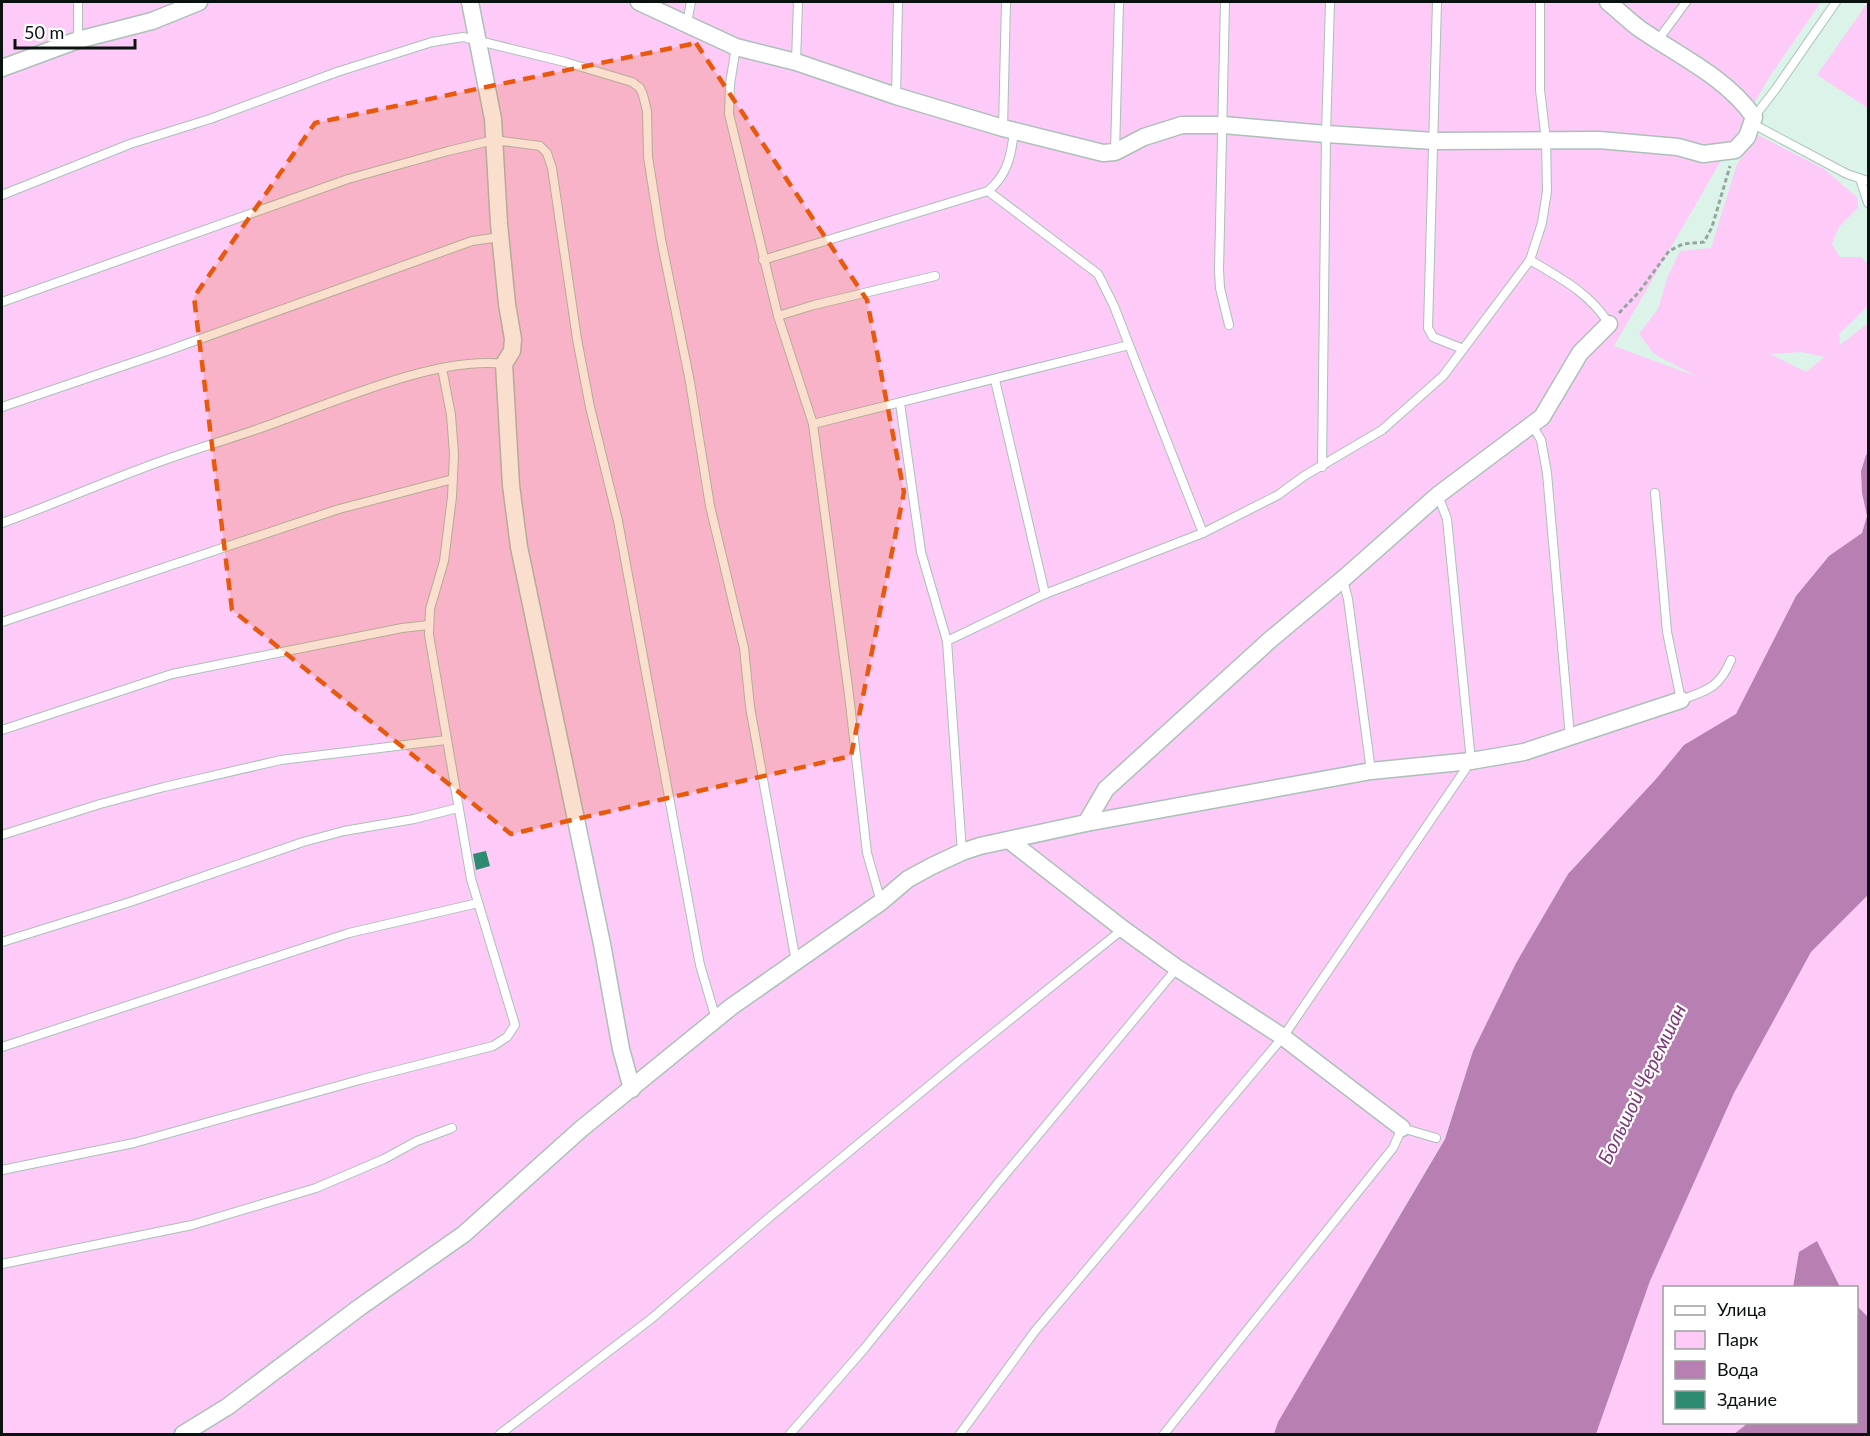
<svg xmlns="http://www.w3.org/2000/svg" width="1870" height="1436" font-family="Lato,sans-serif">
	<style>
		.green { fill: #fecaf8; fill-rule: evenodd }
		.water { fill: #b77fb2 }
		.building { fill: #2c8b71 }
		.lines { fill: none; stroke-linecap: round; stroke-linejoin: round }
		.service-casing { stroke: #aac0b8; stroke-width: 10 }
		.minor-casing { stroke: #aac0b8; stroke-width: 19 }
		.path { stroke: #94a69f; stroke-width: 3; stroke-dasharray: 4.5 3; stroke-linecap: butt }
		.service { stroke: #fff; stroke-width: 8 }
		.minor { stroke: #fff; stroke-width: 16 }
		.marked { fill: #e8590c; fill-opacity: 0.2; stroke: #e8590c; stroke-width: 4.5; stroke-dasharray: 12 8; stroke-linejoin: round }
		.labels { text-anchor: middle; stroke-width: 4.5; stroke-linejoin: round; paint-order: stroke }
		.water-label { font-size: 20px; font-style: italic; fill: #7d3979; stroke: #fff }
	</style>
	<rect width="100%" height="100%" fill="#dcf3ea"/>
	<g class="green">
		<path d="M 2,2 L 1821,2 L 1770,76 L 1614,346 L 1698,377 L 1654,354 L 1639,334 L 1658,309 L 1668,276 L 1680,251 L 1711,248 L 1737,164 L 1758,135 L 1824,169 L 1858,198 L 1858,208 L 1839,227 L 1832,244 L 1840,257 L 1861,257 L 1868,264 L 1868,306 L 1839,334 L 1840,345 L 1868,323 L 1868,453 L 1866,455 L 1861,471 L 1862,493 L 1867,516 L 1862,533 L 1829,556 L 1796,596 L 1736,715 L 1684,745 L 1656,779 L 1568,874 L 1516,963 L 1473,1051 L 1445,1138 L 1277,1425 L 1274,1434 L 2,1434 ZM 1801,352 L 1825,357 L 1806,372 L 1770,354 Z"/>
		<path d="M 1868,2 L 1868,108 L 1817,75 Z"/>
		<path d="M 1868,895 L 1868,1317 L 1857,1306 L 1856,1288 L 1840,1287 L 1817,1242 L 1795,1272 L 1793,1287 L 1664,1288 L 1664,1422 L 1748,1423 L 1734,1434 L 1596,1434 L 1650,1281 L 1734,1093 L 1811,952 Z"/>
	</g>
	<g class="water">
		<path d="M 1868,453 L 1868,895 L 1811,952 L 1734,1093 L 1650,1281 L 1596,1434 L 1274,1434 L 1278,1422 L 1445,1139 L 1473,1051 L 1516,963 L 1568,874 L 1656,779 L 1684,745 L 1736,714 L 1796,596 L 1829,556 L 1862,533 L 1867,516 L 1862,493 L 1861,471 L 1866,455 Z"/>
		<path d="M 1817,1241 L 1840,1287 L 1793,1287 L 1799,1252 Z"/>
		<path d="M 1857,1306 L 1868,1317 L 1868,1434 L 1734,1434 L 1748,1423 L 1856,1422 Z"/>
	</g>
	<path class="building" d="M 486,851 L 490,866 L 476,870 L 473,854 Z"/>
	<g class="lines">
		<defs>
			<g id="service">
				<path d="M 78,2 L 78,40"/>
				<path d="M 1225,2 L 1219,270 L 1220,288 L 1229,325"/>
				<path d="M 1437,2 L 1428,328 L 1433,337 L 1463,349"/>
				<path d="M 687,23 L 691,2"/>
				<path d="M 1658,40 L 1686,2"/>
				<path d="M 736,47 L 730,84 L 729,114 L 778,316 L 813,424 L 849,695 L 867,853 L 881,902"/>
				<path d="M 796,62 L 798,2"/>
				<path d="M 896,96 L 898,2"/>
				<path d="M 1754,117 L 1775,90 L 1836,2"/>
				<path d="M 1753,124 L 1847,174 L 1868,181"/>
				<path d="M 1003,128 L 1006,2"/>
				<path d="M 1115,152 L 1119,2"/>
				<path d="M 1860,179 L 1868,203"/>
				<path d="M 2,195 L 130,144 L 210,119 L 337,72 L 432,42 L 463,37 L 565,62 L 632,82 L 640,88 L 643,95 L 647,111 L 648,157 L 661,239 L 690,382 L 710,506 L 744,648 L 750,707 L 796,962"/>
				<path d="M 763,260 L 988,191 C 1008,174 1011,156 1014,132"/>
				<path d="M 1530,260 C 1560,278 1590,293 1609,324"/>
				<path d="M 2,302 L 348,179 L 448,151 L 494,140 L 540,146 L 547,153 L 552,168 L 577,339 L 590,407 L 618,521 L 700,965 L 716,1019"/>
				<path d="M 778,316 L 814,305 L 935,276"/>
				<path d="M 1129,345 L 1203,533"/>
				<path d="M 995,380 L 1045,594"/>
				<path d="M 900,403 L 921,552 L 947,641"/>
				<path d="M 2,407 L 164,352 L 472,241 L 500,237"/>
				<path d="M 813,424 L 1129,345 L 1114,306 L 1098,274 L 988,191"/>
				<path d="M 1532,425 L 1541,440 L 1547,473 L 1570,737"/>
				<path d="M 1322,467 L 1326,134 L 1330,2"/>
				<path d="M 1655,493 L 1667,632 L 1681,700 C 1708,690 1719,688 1731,660"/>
				<path d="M 2,523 C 60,502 117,476 176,456 C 211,444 246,434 280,421 C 342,399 439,356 504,364"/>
				<path d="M 1343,580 L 1348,599 L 1371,771"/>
				<path d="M 2,622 L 339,509 L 453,479"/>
				<path d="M 2,730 L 172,674 L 402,628 L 429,625"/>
				<path d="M 2,835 L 100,804 L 164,787 L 281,760 L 446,740"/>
				<path d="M 962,852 L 947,641 L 1045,594 L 1203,533 L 1278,495 L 1304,476 L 1382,430 L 1443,376 L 1530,260 L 1542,223 L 1547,191 L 1546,140 L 1540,90 L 1540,2"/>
				<path d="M 2,942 L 130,902 L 303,842 L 344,831 L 414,819 L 458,808"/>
				<path d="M 2,1047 L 349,933 L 478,903"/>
				<path d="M 2,1170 L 134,1143 L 363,1079 L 493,1046 L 507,1037 L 515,1025 L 471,879 L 429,635 L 430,609 L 444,561 L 452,497 L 454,454 L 451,415 L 442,368"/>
				<path d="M 2,1264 L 192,1225 L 316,1188 L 384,1159 L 417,1141 L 452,1128"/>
				<path d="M 500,1434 L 651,1319 L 771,1216 L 965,1056 L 1123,929"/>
				<path d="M 790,1434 L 864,1349 L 998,1183 L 1177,968"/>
				<path d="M 960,1434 L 1035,1331 L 1283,1037 L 1471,761 L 1447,519 L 1438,495"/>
				<path d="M 1164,1434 L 1393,1148 L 1402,1128 L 1436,1138"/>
			</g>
			<g id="minor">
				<path d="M 470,2 L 493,119 L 499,224 L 507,304 L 513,339 L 512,351 L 504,364 L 511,485 L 519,547 L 602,944 L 621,1049 L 632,1089"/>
				<path d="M 639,2 L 736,47 L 796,62 L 896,96 L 1003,128 L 1103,153 L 1115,152 L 1144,137 L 1182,125 L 1223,125 L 1326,134 L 1434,141 L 1599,140 L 1678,147 L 1703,154 L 1735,150 L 1747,137 L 1754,117 C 1726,77 1679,56 1640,29 C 1629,21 1619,11 1608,2"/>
				<path d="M 2,68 L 78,40 L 152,21 L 199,2"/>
				<path d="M 1086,823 L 1106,789 L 1271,639 L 1343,579 L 1438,495 L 1542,417 L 1580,353 L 1609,324"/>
				<path d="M 1010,841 L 1123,929 L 1177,968 L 1283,1037 L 1402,1128"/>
				<path d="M 183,1434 L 227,1407 L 360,1307 L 464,1234 L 581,1129 L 731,1007 L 881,902 L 908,879 L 932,866 L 962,852 L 980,846 L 1086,823 L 1371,771 L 1471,761 L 1524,752 L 1681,700"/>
			</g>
		</defs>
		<use href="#service" class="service-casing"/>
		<use href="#minor" class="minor-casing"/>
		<path class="path" d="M 1619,313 L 1639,292 L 1669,251 L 1683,244 L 1704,242 L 1712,227 L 1730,166"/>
		<use href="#service" class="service"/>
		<use href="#minor" class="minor"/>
	</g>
	<path class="marked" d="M 696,43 L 867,300 L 904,492 L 851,756 L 511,834 L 232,610 L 194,297 L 315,123 Z"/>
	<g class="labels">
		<g class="water-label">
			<text transform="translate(1642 1084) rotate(-64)" y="7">Большой Черемшан</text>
		</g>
	</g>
	<rect width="1870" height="1436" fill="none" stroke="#0a1210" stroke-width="6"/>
	<rect x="1663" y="1286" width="195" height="138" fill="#ffffff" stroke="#9da09f" stroke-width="1.5"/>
	<rect x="1675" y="1306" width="30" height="9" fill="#ffffff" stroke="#9da09f" stroke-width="1.5"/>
	<text x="1717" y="1316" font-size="18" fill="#0a1210">Улица</text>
	<rect x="1675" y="1331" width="30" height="18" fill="#fecaf8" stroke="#9da09f" stroke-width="1.5"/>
	<text x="1717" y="1346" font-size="18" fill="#0a1210">Парк</text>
	<rect x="1675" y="1361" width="30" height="18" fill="#b77fb2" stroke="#9da09f" stroke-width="1.5"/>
	<text x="1717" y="1376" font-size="18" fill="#0a1210">Вода</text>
	<rect x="1675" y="1391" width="30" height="18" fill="#2c8b71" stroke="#9da09f" stroke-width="1.5"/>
	<text x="1717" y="1406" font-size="18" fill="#0a1210">Здание</text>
	<path d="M15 39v9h120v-9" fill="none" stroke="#0a1210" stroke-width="3"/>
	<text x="24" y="39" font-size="18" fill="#0a1210" stroke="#ffffff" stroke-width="4.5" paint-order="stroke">50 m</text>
</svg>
